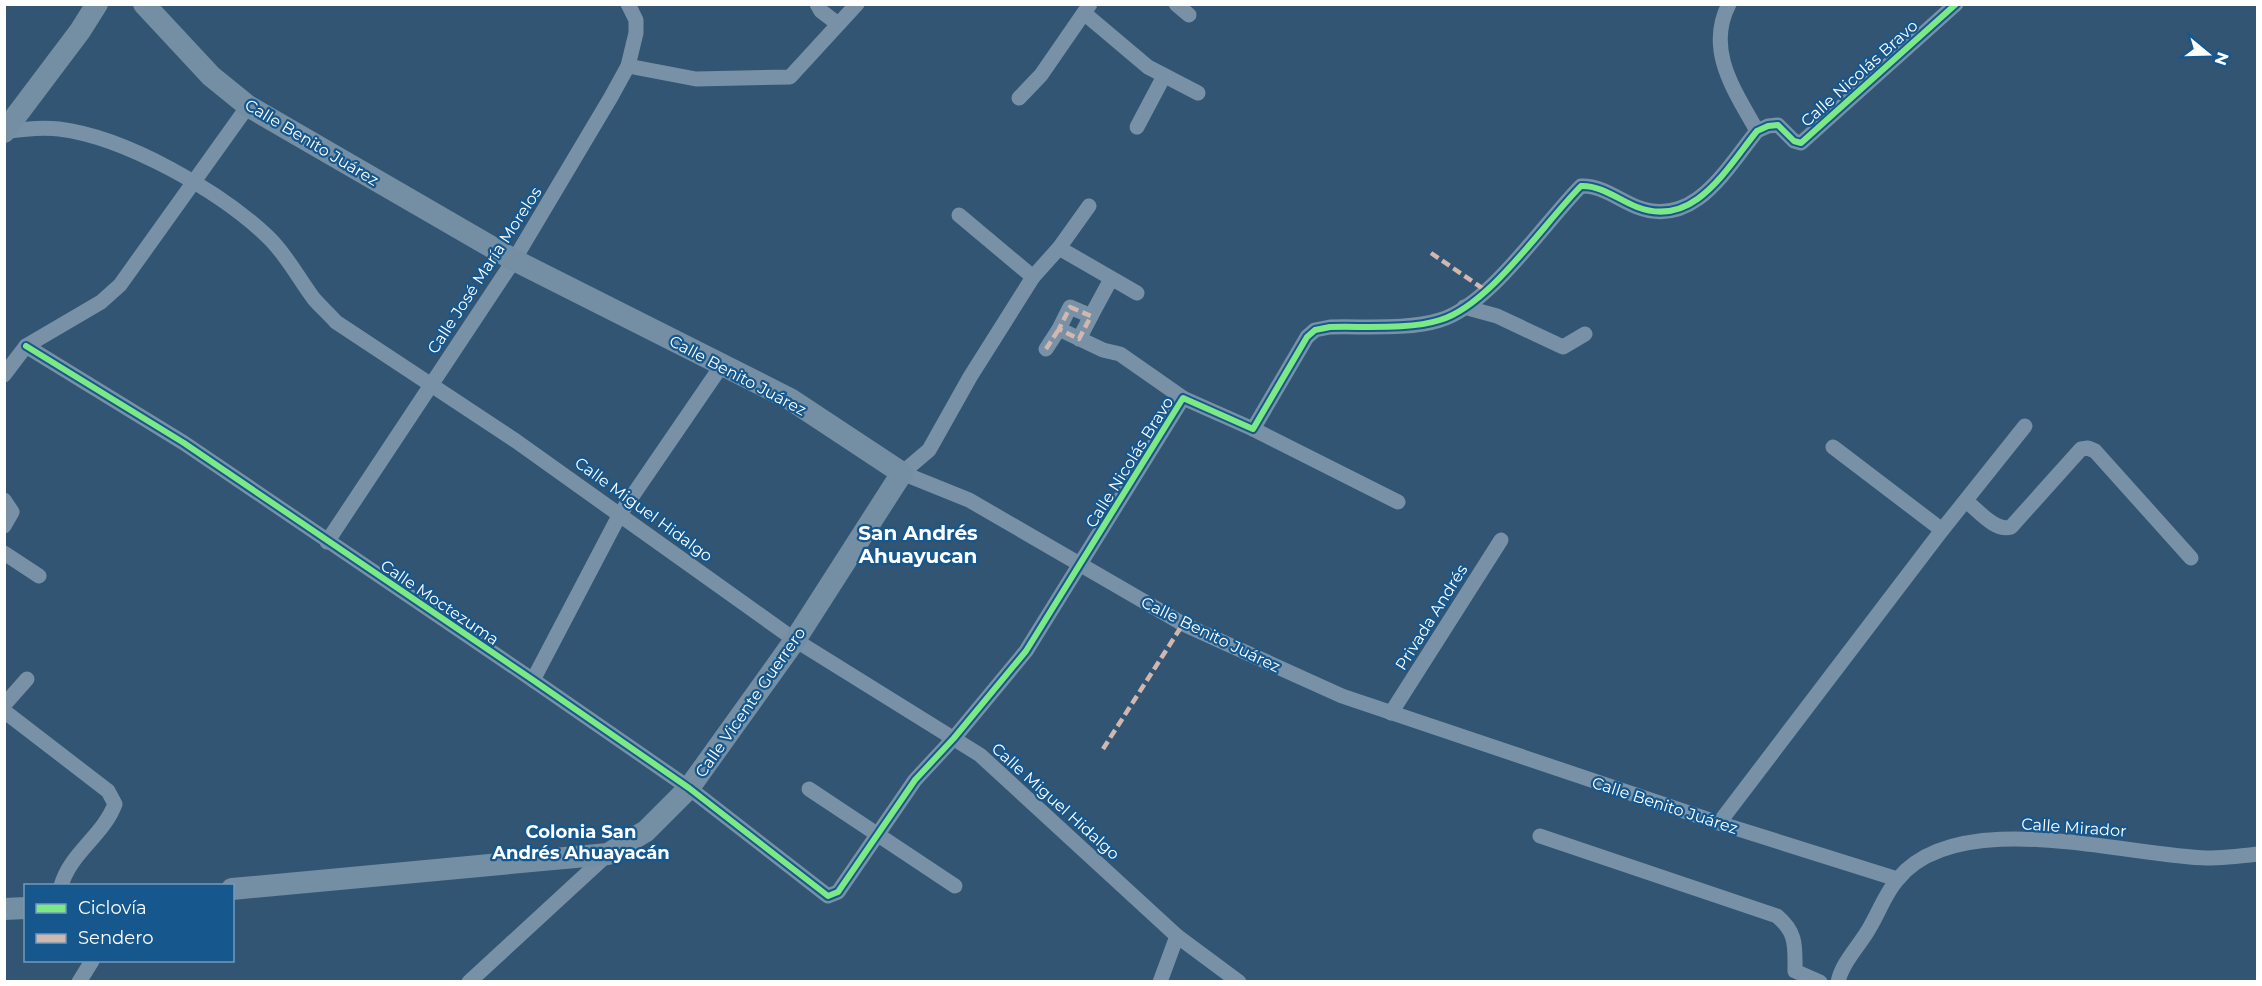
<svg xmlns="http://www.w3.org/2000/svg" width="2262" height="986" font-family="Montserrat,sans-serif">
	<style>
		.lines { fill: none; stroke-linecap: round; stroke-linejoin: round }
		.street { stroke: #7891a6; stroke-width: 15 }
		.secondary { stroke: #748ea3; stroke-width: 22 }
		.quiet { stroke: #d1b7ad; stroke-width: 4.5; stroke-dasharray: 9 4.5; stroke-linecap: butt }
		.cycleway-casing { stroke: #16588e; stroke-width: 10 }
		.cycleway { stroke: #7ce984; stroke-width: 6 }
		.labels { text-anchor: middle; stroke-width: 4.5; stroke-linejoin: round; paint-order: stroke }
		.street-label { font-size: 16px; fill: #fff; stroke: #16588e }
		.neighbourhood-label { font-size: 18px; font-weight: bold; fill: #fff; stroke: #16588e }
		.quarter-label { font-size: 20px; font-weight: bold; fill: #fff; stroke: #16588e }
	</style>
	<rect width="100%" height="100%" fill="#315573"/>
	<g class="lines">
		<g class="street">
			<path d="M 817,4 L 821,11 L 838,24"/>
			<path d="M 1176,4 L 1189,15"/>
			<path d="M 1729,4 C 1705,50 1735,91 1757,131"/>
			<path d="M 1084,13 L 1148,67 L 1198,93"/>
			<path d="M 628,66 L 696,79 L 790,77 L 857,4"/>
			<path d="M 1019,98 L 1041,75 L 1090,4"/>
			<path d="M 1137,127 L 1164,76"/>
			<path d="M 4,132 C 23,129 40,127 59,129 C 125,137 220,191 268,237 C 287,255 298,278 314,299 C 321,307 329,314 336,322 L 516,441 L 795,640 L 980,755 L 1177,936 L 1239,982"/>
			<path d="M 1089,206 L 1059,248 L 1033,277 L 970,377 L 929,450 L 902,473 L 969,500 L 1183,624 L 1342,696 L 1719,823 L 1897,879"/>
			<path d="M 959,215 L 1033,277"/>
			<path d="M 1059,248 L 1137,293"/>
			<path d="M 1464,307 L 1497,316 L 1563,347 L 1585,334"/>
			<path d="M 1091,316 L 1111,279"/>
			<path d="M 1079,339 L 1091,316 L 1070,307 L 1059,329 L 1103,350 L 1120,354 L 1183,398"/>
			<path d="M 26,346 L 184,443 L 533,680 L 689,788 L 828,896 L 838,892 L 915,780 L 954,738 L 1026,651 L 1183,398 L 1253,429 L 1307,337 L 1315,330 L 1330,327 C 1363,326 1409,330 1440,320 C 1490,305 1544,223 1581,186 C 1601,185 1619,200 1637,207 C 1694,229 1726,169 1757,131 L 1768,126 L 1778,125 L 1794,141 L 1801,143 L 1956,4"/>
			<path d="M 1046,349 L 1059,329"/>
			<path d="M 4,375 L 26,346 L 101,302 L 120,285 L 248,106"/>
			<path d="M 1253,429 L 1398,502"/>
			<path d="M 1833,447 L 1942,530"/>
			<path d="M 4,500 L 12,512 L 4,526"/>
			<path d="M 1966,501 C 1978,510 1995,532 2011,527 L 2081,449 L 2088,448 L 2095,451 L 2191,558"/>
			<path d="M 327,542 L 514,260 L 611,97 L 628,66 L 636,33 L 636,20 L 628,4"/>
			<path d="M 4,553 L 39,576"/>
			<path d="M 533,680 L 620,514 L 722,365"/>
			<path d="M 4,705 L 27,679"/>
			<path d="M 4,711 L 108,791 L 115,804 C 103,836 70,853 61,886"/>
			<path d="M 1391,713 L 1501,540"/>
			<path d="M 809,789 L 955,886"/>
			<path d="M 1719,823 L 1942,530 L 2025,426"/>
			<path d="M 1540,836 L 1777,916 C 1797,933 1795,946 1795,971 L 1820,982"/>
			<path d="M 79,982 L 92,961"/>
			<path d="M 469,982 L 608,854"/>
			<path d="M 1160,982 L 1177,936"/>
			<path d="M 1838,982 C 1842,962 1861,944 1870,927 C 1879,912 1886,892 1898,879 C 1958,805 2126,856 2207,858 C 2224,858 2241,856 2258,854"/>
		</g>
		<g class="secondary">
			<path d="M 144,4 L 211,76 L 248,106 L 514,260 L 790,399 L 902,473 L 795,640 L 689,788 L 646,831 L 608,854 L 232,889"/>
			<path d="M 4,132 L 80,31 L 97,4"/>
			<path d="M 4,909 L 26,908"/>
		</g>
		<g class="quiet">
			<path d="M 1431,253 L 1485,290"/>
			<path d="M 1070,307 L 1091,316 L 1079,339 L 1059,329 Z"/>
			<path d="M 1046,349 L 1059,329"/>
			<path d="M 1103,749 L 1183,624"/>
		</g>
		<defs>
			<path id="cycleway" d="M 26,346 L 184,443 L 533,680 L 689,788 L 828,896 L 838,892 L 915,780 L 954,738 L 1026,651 L 1183,398 L 1253,429 L 1307,337 L 1315,330 L 1330,327 C 1363,326 1409,330 1440,320 C 1490,305 1544,223 1581,186 C 1601,185 1619,200 1637,207 C 1694,229 1726,169 1757,131 L 1768,126 L 1778,125 L 1794,141 L 1801,143 L 1956,4"/>
		</defs>
		<use href="#cycleway" class="cycleway-casing"/>
		<use href="#cycleway" class="cycleway"/>
	</g>
	<g class="labels">
		<g class="street-label">
			<text transform="translate(1859 73) rotate(-42)" y="6">Calle Nicolás Bravo</text>
			<text transform="translate(312 142) rotate(31)" y="6">Calle Benito Juárez</text>
			<text transform="translate(484 270) rotate(-57)" y="6">Calle José María Morelos</text>
			<text transform="translate(738 375) rotate(28)" y="6">Calle Benito Juárez</text>
			<text transform="translate(1129 462) rotate(-58)" y="6">Calle Nicolás Bravo</text>
			<text transform="translate(644 509) rotate(36)" y="6">Calle Miguel Hidalgo</text>
			<text transform="translate(440 602) rotate(34)" y="6">Calle Moctezuma</text>
			<text transform="translate(1431 617) rotate(-58)" y="6">Privada Andrés</text>
			<text transform="translate(1211 634) rotate(26)" y="6">Calle Benito Juárez</text>
			<text transform="translate(750 702) rotate(-55)" y="6">Calle Vicente Guerrero</text>
			<text transform="translate(1056 801) rotate(42)" y="6">Calle Miguel Hidalgo</text>
			<text transform="translate(1665 805) rotate(18)" y="6">Calle Benito Juárez</text>
			<text transform="translate(2074 827) rotate(4)" y="6">Calle Mirador</text>
		</g>
		<g class="neighbourhood-label">
			<text x="581" y="838">Colonia San<tspan x="581" dy="21">Andrés Ahuayacán</tspan></text>
		</g>
		<g class="quarter-label">
			<text x="918" y="540">San Andrés<tspan x="918" dy="23">Ahuayucan</tspan></text>
		</g>
	</g>
	<rect width="2262" height="986" fill="none" stroke="#ffffff" stroke-width="12"/>
	<rect x="24" y="884" width="210" height="78" fill="#16588e" stroke="#739bbb" stroke-width="1.5"/>
	<rect x="36" y="904" width="30" height="9" fill="#7ce984" stroke="#739bbb" stroke-width="1.5"/>
	<text x="78" y="914" font-size="18" fill="#ffffff">Ciclovía</text>
	<rect x="36" y="934" width="30" height="9" fill="#d1b7ad" stroke="#739bbb" stroke-width="1.5"/>
	<text x="78" y="944" font-size="18" fill="#ffffff">Sendero</text>
	<g transform="translate(2208 54) rotate(109)" stroke="#16588e" stroke-width="4.5" paint-order="stroke">
	<path d="M0-4.5L10 22L0 15L-10 22Z" fill="#ffffff"/>
	<text y="-9" font-size="16" font-weight="bold" text-anchor="middle" fill="#ffffff">N</text>
	</g>
</svg>
